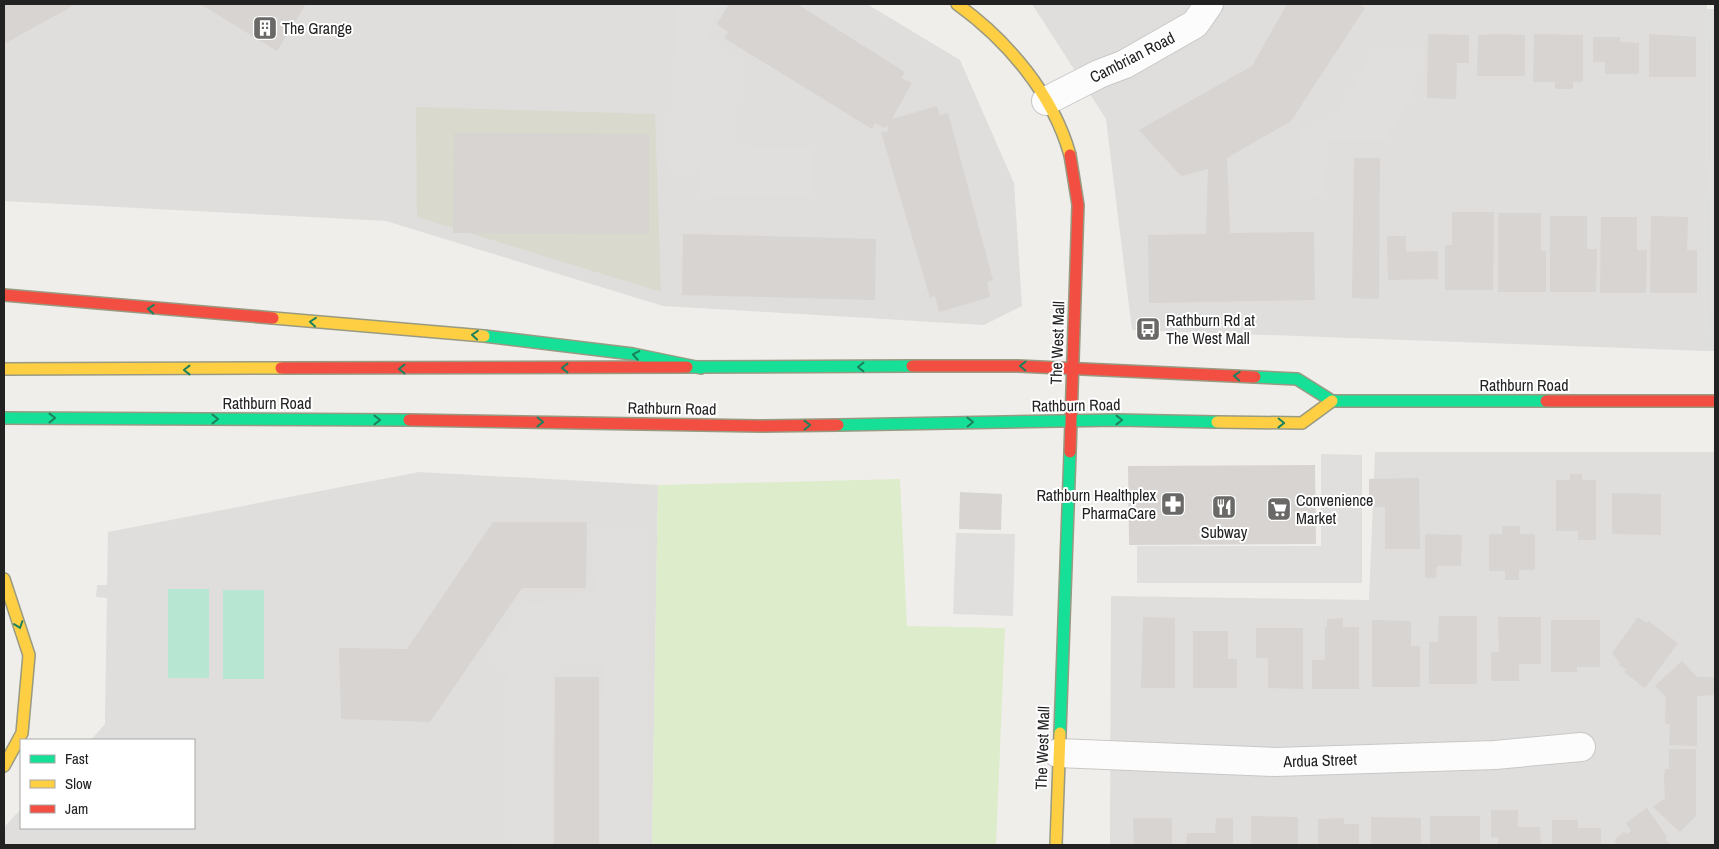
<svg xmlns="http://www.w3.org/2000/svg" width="1719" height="849" font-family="'Archivo Narrow',sans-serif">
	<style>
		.residential { fill: #dfdedc }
		.religious { fill: #dededc }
		.construction { fill: #d9d9cd }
		.grass { fill: #ddeccb }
		.pitch { fill: #b7e6d2 }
		.parking { fill: #e0dfde }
		.building { fill: #d7d4d2 }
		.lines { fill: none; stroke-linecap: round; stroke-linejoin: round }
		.street-casing { stroke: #c9c8c7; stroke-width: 30 }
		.fast-casing { stroke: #999a82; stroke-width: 14 }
		.slow-casing { stroke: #999a82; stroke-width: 14 }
		.jam-casing { stroke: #999a82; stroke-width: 14 }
		.street { stroke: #fdfcfc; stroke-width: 28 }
		.fast { stroke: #16e098; stroke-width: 11 }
		.slow { stroke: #ffcf43; stroke-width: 11 }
		.jam { stroke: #f24e42; stroke-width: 11 }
		.oneway { stroke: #1c815d }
		.labels { text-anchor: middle; stroke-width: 4; stroke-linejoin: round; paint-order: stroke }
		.poi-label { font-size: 16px; fill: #222; stroke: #fff; text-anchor: start }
		.street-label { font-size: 16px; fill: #222; stroke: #fff }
	</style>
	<rect width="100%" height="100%" fill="#f0eeeb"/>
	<g class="residential">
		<path d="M 4,4 L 867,4 L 960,60 L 1014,183 L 1022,306 L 984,325 L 663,306 L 386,221 L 4,201 Z"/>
		<path d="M 1032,4 L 1707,4 L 1705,351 L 1132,330 L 1106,119 Z"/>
		<path d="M 1375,452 L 1715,452 L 1715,845 L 1110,845 L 1111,596 L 1369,600 Z"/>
		<path d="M 419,472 L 658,485 L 652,845 L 4,845 L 4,827 L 21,809 L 21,828 L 194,828 L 194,740 L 91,740 L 105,724 L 105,714 L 107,598 L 96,597 L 97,585 L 107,585 L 108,532 Z"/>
	</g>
	<path class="religious" d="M 1707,9 L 1715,9 L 1715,351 L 1705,351 Z"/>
	<path class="construction" d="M 416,107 L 655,114 L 661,292 L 417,217 Z"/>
	<path class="grass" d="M 900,479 L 907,626 L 1005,628 L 996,845 L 652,845 L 658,485 Z"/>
	<g class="pitch">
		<rect x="168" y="589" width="41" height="89"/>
		<rect x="223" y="590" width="41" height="89"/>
	</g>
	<g class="parking">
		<path d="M 675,4 L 721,4 L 706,39 L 738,61 L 735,146 L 813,149 L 811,197 L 700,194 L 700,170 L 670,170 Z"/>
		<path d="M 1710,44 L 1715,44 L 1715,312 L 1709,312 Z"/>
		<path d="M 1377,48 L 1418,50 L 1415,91 L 1385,140 L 1321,139 L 1323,197 L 1299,199 L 1301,128 L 1329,126 Z"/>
		<path d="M 1321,454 L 1362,455 L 1362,583 L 1137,583 L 1137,546 L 1321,546 Z"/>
		<path d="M 648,529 L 648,845 L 601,845 L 602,663 L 553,664 L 552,845 L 511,845 L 510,675 L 486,658 L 523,605 L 598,597 L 599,530 Z"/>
		<path d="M 956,533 L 1015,534 L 1013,616 L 953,614 Z"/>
	</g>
	<g class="building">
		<path d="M 4,4 L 76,4 L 4,44 Z"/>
		<path d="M 200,4 L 306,4 L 277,51 Z"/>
		<path d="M 729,4 L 797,4 L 905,72 L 901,78 L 912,83 L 892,119 L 937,106 L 940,115 L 948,113 L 993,280 L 987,282 L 990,297 L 939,312 L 935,296 L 930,298 L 881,132 L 889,131 L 887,125 L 885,128 L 875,123 L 872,129 L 724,38 L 728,32 L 717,24 Z"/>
		<path d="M 1287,4 L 1359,4 L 1365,8 L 1291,121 L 1227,158 L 1230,233 L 1314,232 L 1315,300 L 1149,303 L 1148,235 L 1206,234 L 1208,169 L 1181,176 L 1139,130 L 1252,66 Z"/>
		<path d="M 1428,34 L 1469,35 L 1469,63 L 1457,63 L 1456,99 L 1427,98 Z"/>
		<path d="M 1498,34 L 1525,35 L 1525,76 L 1477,76 L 1478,35 Z"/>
		<path d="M 1534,34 L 1583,35 L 1583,82 L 1573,82 L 1573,89 L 1555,89 L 1555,82 L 1533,82 Z"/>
		<path d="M 1649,34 L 1696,37 L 1696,77 L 1649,77 Z"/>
		<path d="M 1593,37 L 1620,37 L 1620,42 L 1639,43 L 1639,74 L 1605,74 L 1605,62 L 1593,62 Z"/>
		<path d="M 454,133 L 649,134 L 649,234 L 453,233 Z"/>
		<path d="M 1354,158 L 1380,158 L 1379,299 L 1352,298 Z"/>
		<path d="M 1452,212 L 1494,212 L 1493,290 L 1445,290 L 1445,245 L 1452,245 Z"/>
		<path d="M 1498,213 L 1541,213 L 1541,251 L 1546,251 L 1546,292 L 1498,292 Z"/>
		<path d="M 1550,216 L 1587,216 L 1587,249 L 1597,249 L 1596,292 L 1550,292 Z"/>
		<path d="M 1651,216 L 1688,217 L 1687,250 L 1697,250 L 1697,293 L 1650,293 Z"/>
		<path d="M 1601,217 L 1637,217 L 1637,250 L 1647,250 L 1646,293 L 1600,293 Z"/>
		<path d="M 683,234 L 876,239 L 875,300 L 682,295 Z"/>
		<path d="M 1387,236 L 1406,236 L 1406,252 L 1438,251 L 1438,279 L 1388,280 Z"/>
		<path d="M 1315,465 L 1316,544 L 1129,545 L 1128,466 Z"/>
		<path d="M 1570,474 L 1582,474 L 1582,480 L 1596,480 L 1596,540 L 1578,540 L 1578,531 L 1556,531 L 1556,480 L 1570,480 Z"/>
		<path d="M 1419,478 L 1420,549 L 1385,549 L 1385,507 L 1369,507 L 1369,479 Z"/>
		<path d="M 960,492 L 1002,494 L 1001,530 L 959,529 Z"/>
		<path d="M 1612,493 L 1661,494 L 1661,535 L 1612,534 Z"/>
		<path d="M 493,522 L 587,522 L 586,588 L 522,588 L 430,722 L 341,719 L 339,648 L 407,649 Z"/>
		<path d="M 1502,526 L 1520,526 L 1520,534 L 1535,534 L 1535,570 L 1519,570 L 1519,580 L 1505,580 L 1505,571 L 1489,571 L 1489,534 L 1502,534 Z"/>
		<path d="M 1425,534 L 1462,535 L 1461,566 L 1437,566 L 1436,578 L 1425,578 Z"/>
		<path d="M 1439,616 L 1477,616 L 1477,684 L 1429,684 L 1429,642 L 1438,642 Z"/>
		<path d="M 1143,617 L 1175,618 L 1175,688 L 1141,688 Z"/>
		<path d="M 1498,617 L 1541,617 L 1541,664 L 1519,664 L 1519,681 L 1491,681 L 1491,652 L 1499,652 Z"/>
		<path d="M 1638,617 L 1647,623 L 1648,621 L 1678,643 L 1645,688 L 1624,672 L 1627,670 L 1619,665 L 1620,663 L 1612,653 Z"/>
		<path d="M 1343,618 L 1343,627 L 1359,627 L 1359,689 L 1312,689 L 1312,660 L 1325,660 L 1325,627 L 1327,627 L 1327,619 Z"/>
		<path d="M 1372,620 L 1411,621 L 1411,646 L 1420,646 L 1420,687 L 1372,687 Z"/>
		<path d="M 1551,620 L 1600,620 L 1600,667 L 1577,667 L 1577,672 L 1551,672 Z"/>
		<path d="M 1256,628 L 1303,628 L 1303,689 L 1268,688 L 1268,658 L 1256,658 Z"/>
		<path d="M 1193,631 L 1228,631 L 1228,659 L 1237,659 L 1237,688 L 1193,688 Z"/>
		<path d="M 1682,661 L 1697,677 L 1714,677 L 1714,695 L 1697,696 L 1697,746 L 1669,745 L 1670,724 L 1666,724 L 1665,718 L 1666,697 L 1655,686 Z"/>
		<path d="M 555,677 L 599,677 L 599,845 L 554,845 Z"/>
		<path d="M 1669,749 L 1696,749 L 1696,816 L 1680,832 L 1653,807 L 1665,798 L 1664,776 L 1665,769 L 1669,769 Z"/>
		<path d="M 1647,808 L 1667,837 L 1666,839 L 1670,845 L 1616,845 L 1615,839 L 1624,832 L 1627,834 L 1631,831 L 1626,823 Z"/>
		<path d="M 1491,810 L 1518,810 L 1518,827 L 1540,827 L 1541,845 L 1498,845 L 1498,837 L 1491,838 Z"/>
		<path d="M 1251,816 L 1298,817 L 1298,845 L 1251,845 Z"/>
		<rect x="1430" y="816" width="50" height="29"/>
		<path d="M 1371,817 L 1421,818 L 1421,845 L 1371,845 Z"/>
		<path d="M 1133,818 L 1172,818 L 1172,845 L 1134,845 Z"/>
		<path d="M 1216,818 L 1233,818 L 1233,845 L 1186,845 L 1187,833 L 1215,833 Z"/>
		<path d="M 1344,818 L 1344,824 L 1359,824 L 1359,845 L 1318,845 L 1318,819 Z"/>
		<path d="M 1552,820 L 1578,820 L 1578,828 L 1601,828 L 1601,845 L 1552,845 Z"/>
	</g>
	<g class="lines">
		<defs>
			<g id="street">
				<path d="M 1046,101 L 1099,74 L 1125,64 L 1195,24 L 1209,4"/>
				<path d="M 1058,753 L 1275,762 L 1495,755 L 1581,747"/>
			</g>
			<g id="fast">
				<path d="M 484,336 L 633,354 L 701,368"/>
				<path d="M 687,367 L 912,366"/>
				<path d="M 1255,377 L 1297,379 L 1332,401 L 1546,401"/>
				<path d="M 4,418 L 409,420"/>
				<path d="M 838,425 L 1117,420 L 1217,422"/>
				<path d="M 1060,733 L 1070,452"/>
			</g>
			<g id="slow">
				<path d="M 957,4 C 1007,40 1053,94 1070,155"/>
				<path d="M 273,318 L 484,336"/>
				<path d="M 4,369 L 281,368"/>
				<path d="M 1217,422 L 1302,423 L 1332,401"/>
				<path d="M 4,579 L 29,655 L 22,733 L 4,766"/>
				<path d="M 1056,845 L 1060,733"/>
			</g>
			<g id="jam">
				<path d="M 4,295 L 273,318"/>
				<path d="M 912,366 L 1018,366 L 1255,377"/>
				<path d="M 281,368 L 687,367"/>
				<path d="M 1546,401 L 1715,401"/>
				<path d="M 409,420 L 759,426 L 838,425"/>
				<path d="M 1070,452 L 1078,205 L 1070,155"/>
			</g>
		</defs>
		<use href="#street" class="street-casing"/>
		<use href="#fast" class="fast-casing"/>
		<use href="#slow" class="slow-casing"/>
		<use href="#jam" class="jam-casing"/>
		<use href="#street" class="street"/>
		<use href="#fast" class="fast"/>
		<use href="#slow" class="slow"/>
		<use href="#jam" class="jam"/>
	</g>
	<defs><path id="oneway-chevron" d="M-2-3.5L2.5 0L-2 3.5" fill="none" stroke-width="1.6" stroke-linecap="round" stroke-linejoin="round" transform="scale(1.25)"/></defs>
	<g class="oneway">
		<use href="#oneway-chevron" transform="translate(151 309) rotate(-175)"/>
		<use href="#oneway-chevron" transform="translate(313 322) rotate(-175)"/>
		<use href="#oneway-chevron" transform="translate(475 335) rotate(-175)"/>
		<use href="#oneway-chevron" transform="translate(636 355) rotate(-170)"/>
		<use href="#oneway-chevron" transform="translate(1023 366) rotate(-179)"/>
		<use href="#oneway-chevron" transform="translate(861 367) rotate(180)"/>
		<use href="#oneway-chevron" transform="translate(565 368) rotate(180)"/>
		<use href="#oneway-chevron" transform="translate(402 369) rotate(180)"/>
		<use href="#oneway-chevron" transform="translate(187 370) rotate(180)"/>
		<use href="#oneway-chevron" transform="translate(1237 376) rotate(-177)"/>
		<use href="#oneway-chevron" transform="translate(52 418)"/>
		<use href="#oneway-chevron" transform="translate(215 419)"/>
		<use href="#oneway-chevron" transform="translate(377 420)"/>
		<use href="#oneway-chevron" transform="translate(1119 420)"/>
		<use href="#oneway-chevron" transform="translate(540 422) rotate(1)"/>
		<use href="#oneway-chevron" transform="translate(970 422) rotate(-1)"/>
		<use href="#oneway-chevron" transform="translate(1281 423) rotate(1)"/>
		<use href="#oneway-chevron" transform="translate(807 425) rotate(-1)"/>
		<use href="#oneway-chevron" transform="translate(19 625) rotate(71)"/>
	</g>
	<defs>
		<symbol id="building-square" viewBox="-11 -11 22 22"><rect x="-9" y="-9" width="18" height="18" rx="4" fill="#6a6968" stroke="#fff"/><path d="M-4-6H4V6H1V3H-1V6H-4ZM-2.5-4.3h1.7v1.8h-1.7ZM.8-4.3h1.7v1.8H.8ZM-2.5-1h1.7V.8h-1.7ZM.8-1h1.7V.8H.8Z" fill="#fff"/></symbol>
		<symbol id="bus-square" viewBox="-11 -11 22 22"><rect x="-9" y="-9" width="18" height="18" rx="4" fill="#6a6968" stroke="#fff"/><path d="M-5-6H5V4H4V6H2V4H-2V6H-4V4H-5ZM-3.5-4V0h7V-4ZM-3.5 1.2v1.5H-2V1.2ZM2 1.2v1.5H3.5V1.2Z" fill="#fff"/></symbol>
		<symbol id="pharmacy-square" viewBox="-11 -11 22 22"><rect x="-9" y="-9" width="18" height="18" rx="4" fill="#6a6968" stroke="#fff"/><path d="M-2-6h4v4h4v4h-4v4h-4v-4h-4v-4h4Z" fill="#fff"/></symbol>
		<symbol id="restaurant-square" viewBox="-11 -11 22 22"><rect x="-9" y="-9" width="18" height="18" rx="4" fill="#6a6968" stroke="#fff"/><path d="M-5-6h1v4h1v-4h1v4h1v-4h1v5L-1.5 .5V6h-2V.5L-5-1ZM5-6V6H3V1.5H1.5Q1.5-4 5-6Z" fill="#fff"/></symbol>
		<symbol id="supermarket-square" viewBox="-11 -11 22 22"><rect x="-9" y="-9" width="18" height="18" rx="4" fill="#6a6968" stroke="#fff"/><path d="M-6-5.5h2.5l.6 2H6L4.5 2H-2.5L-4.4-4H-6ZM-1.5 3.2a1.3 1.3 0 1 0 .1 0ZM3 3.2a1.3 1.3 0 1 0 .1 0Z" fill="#fff"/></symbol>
	</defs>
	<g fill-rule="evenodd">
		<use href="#building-square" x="251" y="14" width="28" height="28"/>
		<use href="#bus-square" x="1134" y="315" width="28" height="28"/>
		<use href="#pharmacy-square" x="1159" y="490" width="28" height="28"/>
		<use href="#restaurant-square" x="1210" y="493" width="28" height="28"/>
		<use href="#supermarket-square" x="1265" y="495" width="28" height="28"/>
	</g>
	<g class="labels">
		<g class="poi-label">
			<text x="282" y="34">The Grange</text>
			<text x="1166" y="326">Rathburn Rd at<tspan x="1166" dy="18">The West Mall</tspan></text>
			<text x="1156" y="501" text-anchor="end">Rathburn Healthplex<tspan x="1156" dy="18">PharmaCare</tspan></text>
			<text x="1296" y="506">Convenience<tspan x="1296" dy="18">Market</tspan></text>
			<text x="1224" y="538" text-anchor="middle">Subway</text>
		</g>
		<g class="street-label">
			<text transform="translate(1132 57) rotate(-27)" y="6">Cambrian Road</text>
			<text transform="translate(1057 343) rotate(-88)" y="6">The West Mall</text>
			<text x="1524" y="391">Rathburn Road</text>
			<text x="267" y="409">Rathburn Road</text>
			<text transform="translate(1076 405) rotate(-1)" y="6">Rathburn Road</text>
			<text transform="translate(672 408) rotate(1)" y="6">Rathburn Road</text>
			<text transform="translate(1042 748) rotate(-88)" y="6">The West Mall</text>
			<text transform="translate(1320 760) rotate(-2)" y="6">Ardua Street</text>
		</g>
	</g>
	<rect width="1719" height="849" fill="none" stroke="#222222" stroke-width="10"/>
	<rect x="20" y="739" width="175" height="90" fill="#ffffff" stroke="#a7a7a7"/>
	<rect x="30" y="755" width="25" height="8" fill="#16e098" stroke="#a7a7a7"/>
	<text x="65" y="764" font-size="15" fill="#222222">Fast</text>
	<rect x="30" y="780" width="25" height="8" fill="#ffcf43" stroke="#a7a7a7"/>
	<text x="65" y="789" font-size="15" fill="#222222">Slow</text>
	<rect x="30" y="805" width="25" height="8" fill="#f24e42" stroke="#a7a7a7"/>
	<text x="65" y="814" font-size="15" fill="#222222">Jam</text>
</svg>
